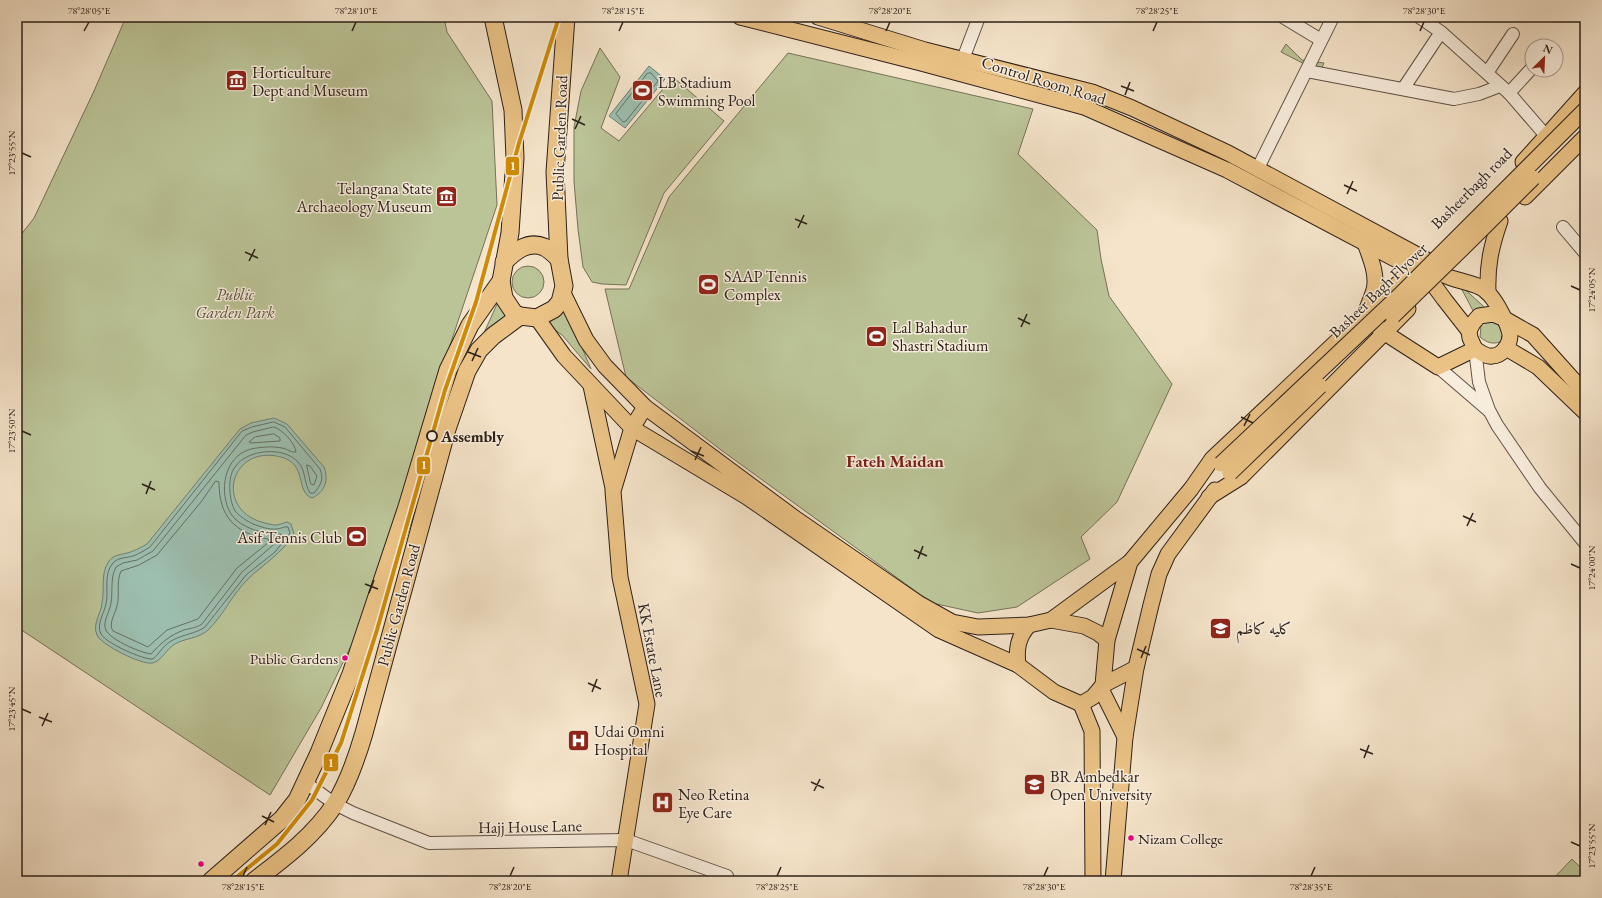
<svg xmlns="http://www.w3.org/2000/svg" width="1602" height="898" font-family="'EB Garamond',Amiri,serif">
	<style>
		.green { fill: #bbc497; stroke: #747258 }
		.water { fill: #9dbfb0; stroke: #707f74 }
		.lines { fill: none; stroke-linecap: round; stroke-linejoin: round }
		.shore { stroke: #657064; stroke-width: 1 }
		.minor-casing { stroke: #5f5145; stroke-width: 14 }
		.major-casing { stroke: #2d2019; stroke-width: 17 }
		.highway-casing { stroke: #2d2019; stroke-width: 19 }
		.minor { stroke: #f8eddd; stroke-width: 12 }
		.major { stroke: #eac285; stroke-width: 15 }
		.highway { stroke: #eac285; stroke-width: 17 }
		.major-bridge-casing { stroke: #2d2019; stroke-width: 17; stroke-linecap: butt }
		.major-bridge { stroke: #eac285; stroke-width: 15 }
		.metro-1-casing { stroke: #f8eddd; stroke-width: 7 }
		.metro-1 { stroke: #cf8b05; stroke-width: 4 }
		.ticks { fill: none; stroke: #2d2019; stroke-width: 1.5 }
		.stop-dot { fill: #f8eddd; stroke: #2d2019; stroke-width: 2 }
		.bus-dot { fill: #e5007d; stroke: #f8eddd; stroke-width: 1.5 }
		.labels { text-anchor: middle; stroke-width: 3; stroke-linejoin: round; paint-order: stroke }
		.bus-label { font-size: 15px; fill: #2d2019; stroke: #f8eddd; text-anchor: end }
		.poi-label { font-size: 16px; fill: #2d2019; stroke: #f8eddd; text-anchor: start }
		.street-label { font-size: 16px; fill: #2d2019; stroke: #f8eddd }
		.park-label { font-size: 16px; font-style: italic; fill: #58513f; stroke: #f8eddd }
		.stop-label { font-size: 16px; font-weight: bold; fill: #2d2019; stroke: #f8eddd; text-anchor: start }
		.neighbourhood-label { font-size: 17px; font-weight: bold; fill: #7a1f14; stroke: #f8eddd }
		.line-badge { stroke: #f8eddd; stroke-width: 1.5 }
		.badge-label { font-size: 11px; text-anchor: middle; font-weight: bold; fill: #fff }
		.neatline { fill: none; stroke: #2d2019; stroke-width: 1.5 }
		.ticks-label { font-size: 10px; text-anchor: middle; fill: #2d2019 }
	</style>
	<rect width="100%" height="100%" fill="#f5e4ca"/>
	<filter id="stains"><feTurbulence type="fractalNoise" baseFrequency=".005" numOctaves="4"/><feColorMatrix values="0 0 0 0 .2 0 0 0 0 .09 0 0 0 0 .02 0 0 0 .5 -.17"/></filter>
	<radialGradient id="worn" r=".72"><stop offset=".6" stop-color="#630" stop-opacity="0"/><stop offset="1" stop-color="#630" stop-opacity=".3"/></radialGradient>
	<g class="green">
		<path d="M 126,17 L 444,17 L 447,32 L 492,101 L 497,205 L 448,351 L 362,623 L 321,708 L 270,795 L 17,627 L 17,240 L 34,218 L 94,91 Z"/>
		<path d="M 1286,44 L 1302,60 L 1324,63 L 1320,72 L 1281,52 Z"/>
		<path d="M 600,48 L 620,77 L 601,128 L 619,141 L 673,77 L 724,121 L 664,193 L 626,285 L 602,284 L 592,282 L 583,267 L 578,229 L 574,181 L 574,127 L 581,91 Z"/>
		<path d="M 788,53 L 1033,109 L 1018,154 L 1097,230 L 1101,259 L 1109,296 L 1172,384 L 1117,502 L 1081,537 L 1090,559 L 1017,607 L 978,613 L 932,603 L 721,450 L 626,377 L 605,289 L 629,289 L 669,197 Z"/>
		<circle cx="528" cy="282" r="16"/>
		<path d="M 1459,284 L 1493,315 L 1505,323 L 1502,341 C 1494,345 1487,343 1480,337 L 1481,326 Z"/>
		<path d="M 498,302 L 509,320 L 483,335 Z"/>
		<path d="M 566,310 L 591,369 L 562,335 L 547,324 Z"/>
		<path d="M 1572,859 L 1585,872 L 1585,881 L 1551,881 Z"/>
	</g>
	<g class="water">
		<path d="M 649,66 L 665,79 L 625,128 L 609,116 Z"/>
		<path d="M 274,418 L 287,424 L 324,467 C 329,480 325,492 312,498 C 295,492 308,464 281,457 C 231,444 214,507 261,522 C 265,523 271,525 276,525 C 279,525 283,523 287,522 L 291,524 L 294,534 C 282,553 265,563 249,578 C 233,593 223,616 208,630 C 198,639 185,638 175,644 C 167,648 161,662 152,663 C 142,665 101,645 97,635 C 92,624 101,614 102,603 C 105,589 100,573 109,561 C 115,553 125,555 133,551 C 138,549 142,547 147,544 L 240,429 L 251,423 Z"/>
	</g>
	<g class="lines">
		<g class="shore">
			<path d="M 648,73 L 651,73 L 658,81 L 626,121 L 623,122 L 616,114 Z"/>
			<path d="M 274,422 L 285,427 L 320,469 C 324,479 321,485 314,493 L 310,493 C 304,484 306,470 298,462 C 284,446 247,449 235,467 C 227,477 229,500 235,511 C 239,516 247,521 253,524 C 259,526 269,530 276,529 C 281,529 284,526 288,527 L 290,533 L 275,552 L 246,575 L 205,627 C 195,634 184,634 173,640 C 164,644 160,653 153,659 C 143,660 106,643 101,634 C 96,624 104,614 106,604 C 109,591 103,574 113,563 C 118,557 127,558 133,556 C 139,554 145,550 150,547 L 242,431 L 252,427 Z"/>
			<path d="M 274,427 C 283,430 295,443 296,452 C 292,453 287,449 282,448 C 272,446 261,447 251,449 C 224,456 218,492 231,514 C 240,528 265,535 281,534 L 280,539 L 242,572 L 202,624 C 196,628 191,628 184,630 C 170,635 161,643 151,654 C 141,653 105,638 105,627 C 104,619 110,611 111,603 C 113,591 110,578 116,567 L 123,563 L 137,560 L 153,551 L 246,435 L 253,432 Z"/>
			<path d="M 274,434 L 280,438 L 280,441 L 251,443 L 249,442 L 255,437 Z"/>
			<path d="M 307,465 L 310,466 L 317,476 L 314,485 L 311,484 Z"/>
			<path d="M 216,481 L 219,482 C 219,516 234,533 268,539 L 269,542 L 237,568 L 198,619 L 167,630 L 148,647 L 113,631 C 108,624 115,614 117,606 C 120,595 116,582 121,571 L 139,565 L 157,555 L 201,502 Z"/>
		</g>
		<defs>
			<g id="minor">
				<path d="M 1283,17 L 1321,40"/>
				<path d="M 1419,17 L 1441,32 L 1509,93 L 1547,137"/>
				<path d="M 963,59 L 979,17"/>
				<path d="M 1307,71 L 1454,99 L 1479,94 L 1500,86"/>
				<path d="M 1487,73 L 1513,34"/>
				<path d="M 1403,89 L 1441,32"/>
				<path d="M 1509,93 L 1532,68"/>
				<path d="M 1258,168 L 1333,17"/>
				<path d="M 1563,227 L 1585,253"/>
				<path d="M 1475,349 L 1479,382 L 1489,410 L 1497,425 L 1540,488 L 1585,543"/>
				<path d="M 1438,367 L 1488,410"/>
				<path d="M 306,783 L 335,804 L 353,813 L 429,843 L 626,840 L 727,876"/>
			</g>
			<g id="major">
				<path d="M 740,17 L 921,63 L 1084,107 L 1227,170 L 1414,269 L 1433,284 L 1444,299 L 1469,331 L 1470,338 L 1475,349"/>
				<path d="M 818,17 L 925,50 L 1092,92 L 1132,108 L 1228,153 L 1425,259 C 1431,264 1437,271 1444,275 C 1457,282 1479,282 1489,294 C 1496,301 1509,325 1510,335 C 1510,345 1502,356 1492,356 C 1486,357 1480,352 1475,349"/>
				<path d="M 1523,162 L 1585,93"/>
				<path d="M 1525,197 L 1585,137"/>
				<path d="M 1365,243 C 1370,257 1378,275 1374,290 C 1372,297 1369,304 1366,311"/>
				<path d="M 563,293 L 586,340 L 605,366 L 645,407 L 796,519 L 918,603 L 952,622 L 978,627 L 1029,625 L 1051,620 L 1084,626 L 1098,633 L 1107,640"/>
				<path d="M 1488,293 C 1487,265 1491,247 1500,221"/>
				<path d="M 537,318 L 564,356 L 632,428 L 747,497 L 939,630 L 1018,665 L 1054,692 L 1081,704"/>
				<path d="M 1379,328 L 1385,333 L 1438,367 L 1475,349"/>
				<path d="M 1469,331 L 1473,323 L 1479,316 L 1493,314 L 1503,318 L 1533,335 L 1585,393"/>
				<path d="M 1506,348 L 1538,367 L 1585,412"/>
				<path d="M 591,386 L 613,488"/>
				<path d="M 1209,497 L 1241,477 L 1408,309"/>
				<path d="M 1051,620 L 1130,562"/>
				<path d="M 1018,665 C 1016,649 1018,637 1029,625"/>
				<path d="M 1103,685 L 1136,668"/>
				<path d="M 1101,689 L 1125,737"/>
				<path d="M 1081,704 L 1093,697 L 1103,685 L 1107,640 L 1130,562 L 1191,489 L 1212,459 L 1420,263"/>
				<path d="M 1081,704 L 1092,731 L 1093,881"/>
				<path d="M 619,881 L 647,704 L 620,577 L 613,491 L 632,428 L 645,407"/>
				<path d="M 1113,881 L 1125,737 L 1136,668 L 1151,605 L 1159,574 L 1168,554 L 1215,490"/>
			</g>
			<g id="highway">
				<path d="M 493,17 L 513,110 L 515,158 L 510,233 L 501,281 L 504,298 L 514,313 L 520,316 L 537,318 L 554,309 L 560,302 L 564,286 L 559,259 L 555,172 L 566,17"/>
				<path d="M 504,262 C 514,252 528,240 544,247 C 549,249 555,255 559,259"/>
				<path d="M 211,881 L 282,819 L 297,800 L 319,753 L 351,674 L 407,507 L 448,370 L 470,325 L 501,281"/>
				<path d="M 254,881 C 283,859 314,836 335,804 C 348,783 357,757 364,733 L 447,429 L 467,371 L 479,350 L 493,336 L 520,316"/>
			</g>
		</defs>
		<use href="#minor" class="minor-casing"/>
		<use href="#major" class="major-casing"/>
		<use href="#highway" class="highway-casing"/>
		<use href="#minor" class="minor"/>
		<use href="#major" class="major"/>
		<use href="#highway" class="highway"/>
		<defs>
			<g id="major-bridge">
				<path d="M 1393,316 L 1472,239 L 1533,178"/>
				<path d="M 1221,464 L 1399,296 L 1585,110"/>
				<path d="M 1230,473 L 1320,386"/>
			</g>
		</defs>
		<use href="#major-bridge" class="major-bridge-casing"/>
		<use href="#major-bridge" class="major-bridge"/>
		<defs>
			<path id="metro-1" d="M 232,881 L 277,844 L 312,800 L 341,743 L 377,630 L 445,390 L 476,302 L 519,143 L 559,17"/>
		</defs>
		<use href="#metro-1" class="metro-1-casing"/>
		<use href="#metro-1" class="metro-1"/>
	</g>
	<path class="ticks" d="M 84,31 L 89,22M 352,31 L 356,22M 619,31 L 623,22M 886,31 L 890,22M 1153,31 L 1157,22M 1420,31 L 1424,22M 1121,86 L 1134,91M 1125,95 L 1130,82M 572,119 L 585,125M 575,129 L 581,116M 22,153 L 31,157M 1344,185 L 1357,191M 1347,194 L 1353,181M 795,219 L 807,224M 798,228 L 804,215M 245,252 L 258,258M 249,261 L 255,249M 1571,286 L 1580,290M 1018,318 L 1030,324M 1021,327 L 1027,314M 468,352 L 481,357M 472,361 L 478,348M 1241,417 L 1253,423M 1244,426 L 1250,414M 22,431 L 31,435M 691,451 L 704,456M 695,460 L 701,447M 142,484 L 155,490M 146,494 L 151,481M 1463,516 L 1476,522M 1467,526 L 1473,513M 914,550 L 927,556M 918,559 L 923,546M 1571,564 L 1580,568M 365,584 L 378,589M 369,593 L 374,580M 1137,649 L 1150,655M 1141,658 L 1146,646M 588,683 L 601,689M 592,692 L 597,679M 22,709 L 31,713M 39,717 L 52,722M 42,726 L 48,713M 1360,749 L 1373,754M 1364,758 L 1369,745M 811,782 L 824,788M 814,791 L 820,779M 262,816 L 274,822M 265,825 L 271,812M 1571,842 L 1580,846M 243,876 L 247,867M 510,876 L 514,867M 777,876 L 781,867M 1044,876 L 1048,867M 1311,876 L 1315,867"/>
	<defs>
		<symbol id="museum-square" viewBox="-11 -11 22 22"><rect x="-9" y="-9" width="18" height="18" rx="4" fill="#8f2418" stroke="#f8eddd"/><path d="M0-6L6-3V-2H-6V-3ZM-5-1h2V3h-2ZM-1-1h2V3h-2ZM3-1h2V3H3ZM-6 4H6V6H-6Z" fill="#fff"/></symbol>
		<symbol id="stadium-square" viewBox="-11 -11 22 22"><rect x="-9" y="-9" width="18" height="18" rx="4" fill="#8f2418" stroke="#f8eddd"/><path d="M0-5a6.5 5 0 1 0 0 10a6.5 5 0 1 0 0-10ZM-3.5-1.8h7v3.6h-7Z" fill="#fff"/></symbol>
		<symbol id="university-square" viewBox="-11 -11 22 22"><rect x="-9" y="-9" width="18" height="18" rx="4" fill="#8f2418" stroke="#f8eddd"/><path d="M0-5L7-2L0 1L-7-2ZM-4 1L0 2.5L4 1V4Q0 6-4 4Z" fill="#fff"/></symbol>
		<symbol id="hospital-square" viewBox="-11 -11 22 22"><rect x="-9" y="-9" width="18" height="18" rx="4" fill="#8f2418" stroke="#f8eddd"/><path d="M-5-5h3v3.5h4V-5h3V5h-3V1.5h-4V5h-3Z" fill="#fff"/></symbol>
	</defs>
	<g fill-rule="evenodd">
		<use href="#museum-square" x="224" y="68" width="25" height="25"/>
		<use href="#stadium-square" x="630" y="78" width="25" height="25"/>
		<use href="#museum-square" x="434" y="184" width="25" height="25"/>
		<use href="#stadium-square" x="696" y="272" width="25" height="25"/>
		<use href="#stadium-square" x="864" y="324" width="25" height="25"/>
		<use href="#stadium-square" x="344" y="524" width="25" height="25"/>
		<use href="#university-square" x="1208" y="616" width="25" height="25"/>
		<use href="#hospital-square" x="566" y="728" width="25" height="25"/>
		<use href="#university-square" x="1022" y="772" width="25" height="25"/>
		<use href="#hospital-square" x="650" y="790" width="25" height="25"/>
	</g>
	<circle class="stop-dot" cx="432" cy="436" r="5"/>
	<g class="bus-dot">
		<circle cx="345" cy="658" r="3.5"/>
		<circle cx="1131" cy="838" r="3.5"/>
		<circle cx="201" cy="864" r="3.5"/>
	</g>
	<g class="labels">
		<g class="bus-label">
			<text x="338" y="664">Public Gardens</text>
			<text x="1138" y="844" text-anchor="start">Nizam College</text>
		</g>
		<g class="poi-label">
			<text x="252" y="78">Horticulture<tspan x="252" dy="18">Dept and Museum</tspan></text>
			<text x="658" y="88">LB Stadium<tspan x="658" dy="18">Swimming Pool</tspan></text>
			<text x="432" y="194" text-anchor="end">Telangana State<tspan x="432" dy="18">Archaeology Museum</tspan></text>
			<text x="724" y="282">SAAP Tennis<tspan x="724" dy="18">Complex</tspan></text>
			<text x="892" y="333">Lal Bahadur<tspan x="892" dy="18">Shastri Stadium</tspan></text>
			<text x="342" y="543" text-anchor="end">Asif Tennis Club</text>
			<text x="1236" y="634">كليه كاظم</text>
			<text x="594" y="737">Udai Omni<tspan x="594" dy="18">Hospital</tspan></text>
			<text x="1050" y="782">BR Ambedkar<tspan x="1050" dy="18">Open University</tspan></text>
			<text x="678" y="800">Neo Retina<tspan x="678" dy="18">Eye Care</tspan></text>
		</g>
		<g class="street-label">
			<text transform="translate(1044 80) rotate(17)" y="6">Control Room Road</text>
			<text transform="translate(559 138) rotate(-88)" y="6">Public Garden Road</text>
			<text transform="translate(1471 188) rotate(-45)" y="6">Basheerbagh road</text>
			<text transform="translate(1378 290) rotate(-44)" y="6">Basheer Bagh Flyover</text>
			<text transform="translate(398 605) rotate(-75)" y="6">Public Garden Road</text>
			<text transform="translate(653 650) rotate(79)" y="6">KK Estate Lane</text>
			<text transform="translate(530 826) rotate(-1)" y="6">Hajj House Lane</text>
		</g>
		<g class="park-label">
			<text x="235" y="300">Public<tspan x="235" dy="18">Garden Park</tspan></text>
		</g>
		<g class="stop-label">
			<text x="441" y="442">Assembly</text>
		</g>
		<g class="neighbourhood-label">
			<text x="895" y="467">Fateh Maidan</text>
		</g>
	</g>
	<g class="line-badge">
		<rect x="505" y="156" width="15" height="20" rx="4" fill="#cf8b05"/>
		<rect x="416" y="456" width="15" height="19" rx="4" fill="#cf8b05"/>
		<rect x="323" y="753" width="16" height="19" rx="4" fill="#cf8b05"/>
	</g>
	<g class="badge-label">
		<text x="513" y="170">1</text>
		<text x="424" y="469">1</text>
		<text x="331" y="767">1</text>
	</g>
	<rect width="1602" height="898" fill="none" stroke="#f5e4ca" stroke-width="44"/>
	<g transform="translate(1544 58) rotate(24)"><circle r="19" fill="#f8eddd" stroke="#a79b8f"/>
	<path d="M0-3L7 15L0 10L-7 15Z" fill="#8f2418"/>
	<text y="-6" font-size="11" font-weight="bold" text-anchor="middle" fill="#2d2019">N</text>
	</g>
	<rect x="22" y="22" width="1558" height="854" class="neatline"/>
	<g class="ticks-label">
		<text x="89" y="14">78°28'05"E</text>
		<text x="356" y="14">78°28'10"E</text>
		<text x="623" y="14">78°28'15"E</text>
		<text x="890" y="14">78°28'20"E</text>
		<text x="1157" y="14">78°28'25"E</text>
		<text x="1424" y="14">78°28'30"E</text>
		<text transform="translate(11 153) rotate(-90)" y="4">17°23'55"N</text>
		<text transform="translate(1591 290) rotate(-90)" y="4">17°24'05"N</text>
		<text transform="translate(11 431) rotate(-90)" y="4">17°23'50"N</text>
		<text transform="translate(1591 568) rotate(-90)" y="4">17°24'00"N</text>
		<text transform="translate(11 709) rotate(-90)" y="4">17°23'45"N</text>
		<text transform="translate(1591 846) rotate(-90)" y="4">17°23'55"N</text>
		<text x="243" y="890">78°28'15"E</text>
		<text x="510" y="890">78°28'20"E</text>
		<text x="777" y="890">78°28'25"E</text>
		<text x="1044" y="890">78°28'30"E</text>
		<text x="1311" y="890">78°28'35"E</text>
	</g>
	<rect width="100%" height="100%" filter="url(#stains)"/>
	<rect width="100%" height="100%" fill="url(#worn)"/>
</svg>
